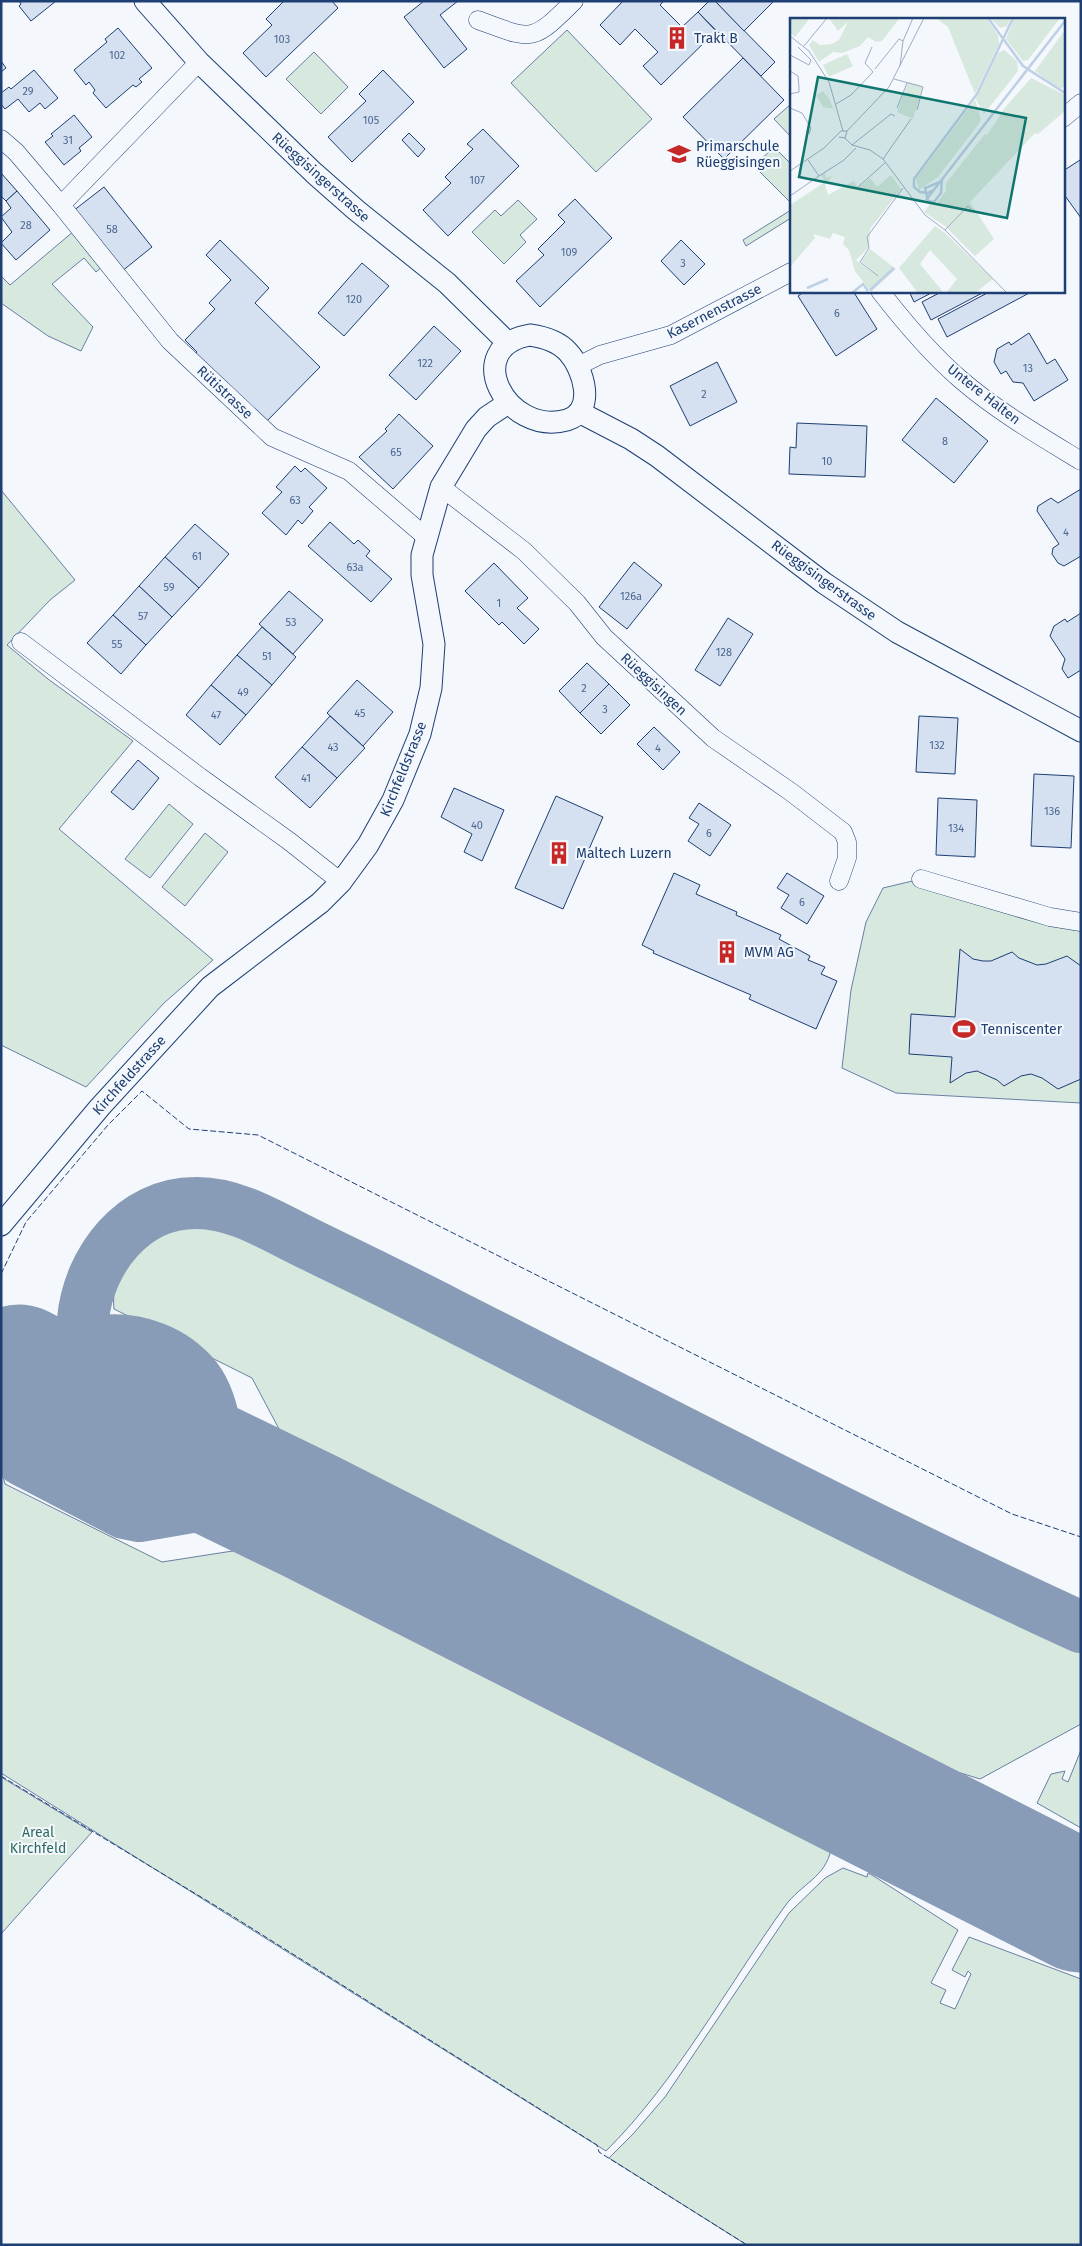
<svg xmlns="http://www.w3.org/2000/svg" width="1082" height="2246" font-family="'Fira Sans',sans-serif">
	<style>
		.green { fill: #d7e8df; stroke: #687fa3 }
		.lines { fill: none; stroke-linecap: round; stroke-linejoin: round }
		.taxiway { stroke: #889bb7; stroke-width: 52 }
		.runway { stroke: #889bb7; stroke-width: 131 }
		.building { fill: #d5e0f0; stroke: #1d3f73 }
		.minor-casing { stroke: #1d3f73; stroke-width: 19 }
		.tertiary-casing { stroke: #1d3f73; stroke-width: 23 }
		.minor { stroke: #f4f7fb; stroke-width: 18 }
		.tertiary { stroke: #f4f7fb; stroke-width: 21 }
		.fence { stroke: #1d3f73; stroke-width: 1; stroke-dasharray: 6 2.5; stroke-linecap: butt }
		.labels { text-anchor: middle; stroke-width: 4; stroke-linejoin: round; paint-order: stroke }
		.number-label { font-size: 11px; fill: #4b6792 }
		.poi-label { font-size: 14px; fill: #1d3f73; stroke: #f4f7fb; text-anchor: start }
		.street-label { font-size: 14px; fill: #1d3f73; stroke: #f4f7fb }
		.park-label { font-size: 14px; fill: #2c6c60; stroke: #f4f7fb }
		.inset-river { fill: none; stroke: #bed0e5; stroke-width: 2.5 }
		.inset-road { fill: none; stroke: #9eadc5; stroke-width: 1 }
		.view { fill: #0f766e; fill-opacity: 0.15; stroke: #0f766e; stroke-width: 2.5 }
		.inset-edge { fill: none; stroke: #1d3f73; stroke-width: 2.5 }
	</style>
	<rect width="100%" height="100%" fill="#f4f7fb"/>
	<g class="green">
		<path d="M 567,30 L 652,119 L 596,172 L 511,83 Z"/>
		<path d="M 314,52 L 348,87 L 321,114 L 286,79 Z"/>
		<path d="M 791,104 L 791,137 L 774,119 Z"/>
		<path d="M 774,147 L 791,164 L 791,203 L 754,166 Z"/>
		<path d="M 518,200 L 537,219 L 520,235 L 526,242 L 504,264 L 472,232 L 495,210 L 501,216 Z"/>
		<path d="M 791,210 L 791,218 L 746,246 L 743,240 Z"/>
		<path d="M 74,231 L 103,266 L 96,272 L 84,258 L 52,284 L 93,327 L 81,351 L 48,336 L 1,303 L 1,276 L 10,285 Z"/>
		<path d="M 1,490 L 75,580 L 50,600 L 7,645 L 48,679 L 133,741 L 59,829 L 213,960 L 164,1003 L 86,1087 L 1,1045 Z"/>
		<path d="M 169,804 L 193,824 L 150,878 L 125,859 Z"/>
		<path d="M 205,833 L 228,852 L 185,906 L 162,887 Z"/>
		<path d="M 921,879 L 1081,922 L 1081,1103 L 896,1093 L 842,1068 L 851,990 L 866,922 L 883,888 Z"/>
		<path d="M 207,1218 L 226,1221 L 250,1232 L 1050,1634 L 1081,1646 L 1081,1724 L 980,1779 L 909,1757 L 288,1446 L 252,1378 L 114,1309 C 109,1254 155,1220 207,1218 Z"/>
		<path d="M 1,1469 L 5,1484 L 162,1562 L 239,1550 L 831,1849 C 826,1877 801,1884 785,1906 C 726,1988 678,2079 606,2151 L 1,1773 Z"/>
		<path d="M 1081,1750 L 1081,1828 L 1037,1803 L 1051,1774 L 1065,1771 L 1062,1779 L 1068,1782 Z"/>
		<path d="M 1,1777 L 92,1832 L 1,1934 Z"/>
		<path d="M 843,1868 L 867,1877 L 868,1873 L 872,1875 L 958,1930 L 931,1983 L 946,1990 L 940,2003 L 955,2009 L 971,1974 L 968,1971 L 965,1977 L 952,1970 L 969,1937 L 1081,1979 L 1081,2245 L 747,2245 L 609,2158 L 633,2134 L 665,2097 L 789,1913 L 825,1878 Z"/>
	</g>
	<g class="lines">
		<g class="taxiway">
			<path d="M 151,1439 C 115,1406 78,1374 83,1319 C 89,1260 133,1203 195,1203 C 236,1202 275,1228 311,1245 C 358,1268 406,1291 452,1315 C 661,1421 868,1530 1081,1627"/>
			<path d="M 243,1484 C 212,1461 221,1410 196,1378 C 151,1322 50,1328 22,1399 C 14,1419 8,1442 22,1460 L 124,1513 L 139,1516 L 250,1497 L 275,1499"/>
		</g>
		<path class="runway" d="M 19,1370 L 151,1439 L 310,1516 L 1081,1907"/>
	</g>
	<g class="building">
		<path d="M 19,1 L 56,1 L 31,21 L 19,6 L 21,4 Z"/>
		<path d="M 284,1 L 332,1 L 338,8 L 266,77 L 243,53 L 272,25 L 266,19 Z"/>
		<path d="M 424,1 L 458,1 L 440,15 L 467,49 L 444,68 L 404,17 Z"/>
		<path d="M 623,1 L 664,1 L 660,5 L 682,27 L 698,12 L 716,31 L 661,85 L 643,66 L 658,52 L 635,29 L 620,45 L 600,25 Z"/>
		<path d="M 709,1 L 715,1 L 775,62 L 761,76 L 698,12 Z"/>
		<path d="M 715,1 L 774,1 L 744,31 Z"/>
		<path d="M 118,28 L 152,68 L 139,79 L 142,82 L 136,87 L 133,85 L 106,108 L 93,93 L 95,90 L 89,82 L 86,85 L 74,70 L 107,42 L 105,39 Z"/>
		<path d="M 743,58 L 784,100 L 724,159 L 683,117 Z"/>
		<path d="M 1,61 L 6,68 L 1,72 Z"/>
		<path d="M 34,70 L 58,98 L 45,109 L 40,103 L 29,112 L 18,99 L 5,109 L 1,104 L 1,93 L 9,87 L 11,89 Z"/>
		<path d="M 383,70 L 414,102 L 352,162 L 328,137 L 366,101 L 359,94 Z"/>
		<path d="M 74,115 L 92,137 L 79,148 L 81,151 L 64,165 L 45,142 L 53,136 L 51,134 Z"/>
		<path d="M 483,129 L 519,166 L 448,236 L 423,210 L 451,183 L 445,177 L 473,149 L 467,144 Z"/>
		<path d="M 409,133 L 425,149 L 418,157 L 402,140 Z"/>
		<path d="M 1080,160 L 1081,161 L 1081,218 L 1063,193 L 1063,171 Z"/>
		<path d="M 1,173 L 17,191 L 6,201 L 1,196 Z"/>
		<path d="M 104,187 L 152,247 L 121,272 L 73,211 Z"/>
		<path d="M 17,191 L 50,230 L 16,260 L 1,243 L 12,232 L 1,217 L 11,208 L 6,201 Z"/>
		<path d="M 575,199 L 612,238 L 540,307 L 516,281 L 544,255 L 538,249 L 565,222 L 558,215 Z"/>
		<path d="M 220,240 L 269,288 L 255,303 L 320,367 L 265,423 L 194,354 L 197,352 L 185,340 L 215,309 L 209,303 L 231,280 L 206,255 Z"/>
		<path d="M 681,240 L 705,264 L 684,285 L 661,261 Z"/>
		<path d="M 362,263 L 389,286 L 344,336 L 318,313 Z"/>
		<path d="M 805,291 L 853,291 L 877,329 L 836,356 L 798,296 Z"/>
		<path d="M 909,291 L 935,291 L 914,302 Z"/>
		<path d="M 943,291 L 986,291 L 931,320 L 922,302 Z"/>
		<path d="M 991,291 L 1033,291 L 947,337 L 938,319 Z"/>
		<path d="M 434,326 L 461,351 L 416,400 L 389,375 Z"/>
		<path d="M 1029,333 L 1047,364 L 1055,359 L 1068,380 L 1034,401 L 1023,383 L 1013,382 L 1006,371 L 1001,374 L 994,362 L 997,349 L 1009,342 L 1011,345 Z"/>
		<path d="M 717,362 L 737,402 L 690,426 L 670,386 Z"/>
		<path d="M 936,398 L 988,441 L 954,483 L 902,440 Z"/>
		<path d="M 399,414 L 433,446 L 393,489 L 359,457 L 387,431 L 385,429 Z"/>
		<path d="M 797,423 L 867,426 L 865,477 L 789,474 L 790,447 L 796,448 Z"/>
		<path d="M 295,466 L 301,472 L 305,468 L 327,488 L 309,507 L 313,511 L 302,524 L 298,520 L 286,535 L 262,513 L 282,492 L 276,487 Z"/>
		<path d="M 1081,489 L 1081,556 L 1064,566 L 1058,563 L 1052,554 L 1053,548 L 1059,544 L 1037,511 L 1038,506 L 1051,498 L 1058,503 Z"/>
		<path d="M 330,522 L 354,544 L 358,540 L 370,551 L 366,556 L 392,579 L 371,602 L 308,546 Z"/>
		<path d="M 195,524 L 229,554 L 199,588 L 165,557 Z"/>
		<path d="M 165,557 L 199,588 L 172,617 L 139,586 Z"/>
		<path d="M 634,562 L 662,585 L 627,629 L 599,607 Z"/>
		<path d="M 494,563 L 528,598 L 517,608 L 539,629 L 524,644 L 502,622 L 499,625 L 465,591 Z"/>
		<path d="M 139,586 L 172,617 L 146,645 L 113,615 Z"/>
		<path d="M 289,591 L 323,620 L 293,654 L 259,624 Z"/>
		<path d="M 1081,613 L 1081,670 L 1068,678 L 1062,669 L 1065,659 L 1050,636 L 1054,626 L 1065,619 L 1067,622 Z"/>
		<path d="M 113,615 L 146,645 L 121,674 L 87,643 Z"/>
		<path d="M 728,618 L 753,634 L 720,686 L 695,670 Z"/>
		<path d="M 262,627 L 296,657 L 272,685 L 237,655 Z"/>
		<path d="M 237,655 L 272,685 L 246,715 L 211,685 Z"/>
		<path d="M 587,663 L 609,684 L 580,713 L 559,691 Z"/>
		<path d="M 357,680 L 393,712 L 363,746 L 327,713 Z"/>
		<path d="M 609,684 L 630,705 L 601,734 L 580,713 Z"/>
		<path d="M 211,685 L 246,715 L 220,745 L 186,715 Z"/>
		<path d="M 330,716 L 365,748 L 337,778 L 302,747 Z"/>
		<path d="M 919,716 L 958,718 L 955,774 L 916,772 Z"/>
		<path d="M 654,727 L 680,752 L 663,770 L 637,744 Z"/>
		<path d="M 302,747 L 337,778 L 310,808 L 275,777 Z"/>
		<path d="M 138,760 L 159,778 L 133,810 L 111,792 Z"/>
		<path d="M 1034,774 L 1074,776 L 1071,848 L 1031,846 Z"/>
		<path d="M 454,788 L 504,810 L 482,861 L 464,852 L 472,834 L 441,817 Z"/>
		<path d="M 556,796 L 603,817 L 563,909 L 515,888 Z"/>
		<path d="M 938,798 L 977,800 L 975,857 L 936,855 Z"/>
		<path d="M 699,803 L 731,825 L 710,856 L 688,841 L 699,824 L 689,818 Z"/>
		<path d="M 674,873 L 700,885 L 696,894 L 737,912 L 736,915 L 781,935 L 779,939 L 810,956 L 808,960 L 825,967 L 821,974 L 837,981 L 816,1029 L 749,999 L 751,995 L 653,953 L 654,951 L 642,945 Z"/>
		<path d="M 787,873 L 824,896 L 807,924 L 781,908 L 789,895 L 777,888 Z"/>
		<path d="M 960,949 L 973,959 L 983,961 L 991,961 L 1012,952 L 1019,958 L 1037,965 L 1046,964 L 1067,956 L 1081,966 L 1081,1079 L 1058,1089 L 1042,1078 L 1031,1074 L 1021,1076 L 1004,1086 L 997,1080 L 977,1071 L 966,1073 L 950,1083 L 952,1057 L 909,1054 L 911,1014 L 955,1017 Z"/>
	</g>
	<g class="lines">
		<defs>
			<g id="minor">
				<path d="M 478,20 C 532,40 531,44 574,1"/>
				<path d="M 1063,118 L 1081,103"/>
				<path d="M 1,139 L 16,152 L 61,205 L 199,62"/>
				<path d="M 61,205 L 170,341 L 272,437 L 349,471 L 426,537"/>
				<path d="M 880,291 C 904,322 930,353 960,379 C 997,411 1040,436 1081,461"/>
				<path d="M 578,366 L 600,355 L 671,335 L 791,272"/>
				<path d="M 441,487 L 524,551 L 577,603 L 604,637 L 713,738 L 791,792 L 843,832 L 847,842 L 847,858 L 839,881"/>
				<path d="M 21,642 L 200,777 L 289,841 L 341,882"/>
				<path d="M 921,879 L 1050,917 L 1081,922"/>
			</g>
			<g id="tertiary">
				<path d="M 145,1 L 199,62 L 314,173 L 356,210 L 447,283 L 507,342"/>
				<path d="M 530,335 C 544,337 558,341 568,352 C 583,368 597,411 567,420 C 506,437 460,347 530,335 Z"/>
				<path d="M 579,412 L 631,439 L 657,456 L 824,583 L 897,632 L 1081,731"/>
				<path d="M 1,1225 L 100,1107 L 210,987 L 320,903 L 341,882 L 368,845 L 393,800 L 420,734 L 431,688 L 434,644 L 422,575 L 422,555 L 441,487 L 476,429 L 487,417 L 508,403"/>
			</g>
		</defs>
		<use href="#minor" class="minor-casing"/>
		<use href="#tertiary" class="tertiary-casing"/>
		<use href="#minor" class="minor"/>
		<use href="#tertiary" class="tertiary"/>
		<g class="fence">
			<path d="M 1,1274 L 26,1222 L 108,1125 L 142,1091 L 189,1129 L 258,1135 L 1012,1514 L 1081,1537"/>
			<path d="M 1,1776 L 229,1914 L 597,2145 L 599,2152 L 747,2245"/>
		</g>
	</g>
	<defs>
		<symbol id="building-bare" viewBox="-9 -9 18 18"><path d="M-4-6H4V6H1V3H-1V6H-4ZM-2.5-4.3h1.7v1.8h-1.7ZM.8-4.3h1.7v1.8H.8ZM-2.5-1h1.7V.8h-1.7ZM.8-1h1.7V.8H.8Z" fill="#c62828" stroke="#f4f7fb" stroke-width="2.5" paint-order="stroke"/></symbol>
		<symbol id="school-bare" viewBox="-9 -9 18 18"><path d="M0-5L7-2L0 1L-7-2ZM-4 1L0 2.5L4 1V4Q0 6-4 4Z" fill="#c62828" stroke="#f4f7fb" stroke-width="2.5" paint-order="stroke"/></symbol>
		<symbol id="stadium-bare" viewBox="-9 -9 18 18"><path d="M0-5a6.5 5 0 1 0 0 10a6.5 5 0 1 0 0-10ZM-3.5-1.8h7v3.6h-7Z" fill="#c62828" stroke="#f4f7fb" stroke-width="2.5" paint-order="stroke"/></symbol>
	</defs>
	<g fill-rule="evenodd">
		<use href="#building-bare" x="661" y="22" width="32" height="32"/>
		<use href="#school-bare" x="663" y="138" width="32" height="32"/>
		<use href="#building-bare" x="543" y="837" width="32" height="32"/>
		<use href="#building-bare" x="711" y="936" width="32" height="32"/>
		<use href="#stadium-bare" x="948" y="1013" width="32" height="32"/>
	</g>
	<g class="labels">
		<g class="number-label">
			<text x="282" y="43">103</text>
			<text x="117" y="59">102</text>
			<text x="28" y="95">29</text>
			<text x="371" y="124">105</text>
			<text x="68" y="144">31</text>
			<text x="477" y="184">107</text>
			<text x="26" y="229">28</text>
			<text x="112" y="233">58</text>
			<text x="569" y="256">109</text>
			<text x="683" y="267">3</text>
			<text x="354" y="303">120</text>
			<text x="837" y="317">6</text>
			<text x="425" y="367">122</text>
			<text x="1028" y="372">13</text>
			<text x="704" y="398">2</text>
			<text x="945" y="445">8</text>
			<text x="396" y="456">65</text>
			<text x="827" y="465">10</text>
			<text x="295" y="504">63</text>
			<text x="1066" y="536">4</text>
			<text x="197" y="560">61</text>
			<text x="355" y="571">63a</text>
			<text x="169" y="591">59</text>
			<text x="631" y="600">126a</text>
			<text x="499" y="607">1</text>
			<text x="143" y="620">57</text>
			<text x="291" y="626">53</text>
			<text x="117" y="648">55</text>
			<text x="724" y="656">128</text>
			<text x="267" y="660">51</text>
			<text x="584" y="692">2</text>
			<text x="243" y="696">49</text>
			<text x="605" y="713">3</text>
			<text x="360" y="717">45</text>
			<text x="216" y="719">47</text>
			<text x="937" y="749">132</text>
			<text x="333" y="751">43</text>
			<text x="658" y="752">4</text>
			<text x="306" y="782">41</text>
			<text x="1052" y="815">136</text>
			<text x="477" y="829">40</text>
			<text x="956" y="832">134</text>
			<text x="709" y="837">6</text>
			<text x="802" y="906">6</text>
		</g>
		<g class="poi-label">
			<text x="694" y="43">Trakt B</text>
			<text x="696" y="151">Primarschule<tspan x="696" dy="16">Rüeggisingen</tspan></text>
			<text x="576" y="858">Maltech Luzern</text>
			<text x="744" y="957">MVM AG</text>
			<text x="981" y="1034">Tenniscenter</text>
		</g>
		<g class="street-label">
			<text transform="translate(321 177) rotate(42)" y="5">Rüeggisingerstrasse</text>
			<text transform="translate(714 311) rotate(-27)" y="5">Kasernenstrasse</text>
			<text transform="translate(225 392) rotate(43)" y="5">Rütistrasse</text>
			<text transform="translate(984 394) rotate(38)" y="5">Untere Halten</text>
			<text transform="translate(824 580) rotate(36)" y="5">Rüeggisingerstrasse</text>
			<text transform="translate(654 684) rotate(43)" y="5">Rüeggisingen</text>
			<text transform="translate(403 769) rotate(-68)" y="5">Kirchfeldstrasse</text>
			<text transform="translate(129 1075) rotate(-48)" y="5">Kirchfeldstrasse</text>
		</g>
		<g class="park-label">
			<text x="38" y="1837">Areal<tspan x="38" dy="16">Kirchfeld</tspan></text>
		</g>
	</g>
	<g transform="translate(790 18)">
		<rect width="275" height="275" fill="#f4f7fb"/>
		<path d="M 0,0 L 20,0 L 5,19 L 0,15 ZM 39,0 L 109,0 L 109,1 L 92,23 L 86,24 L 78,19 L 70,28 L 52,35 L 43,34 L 29,44 L 19,27 L 23,22 L 30,27 L 42,26 L 49,22 L 58,4 L 48,13 ZM 146,0 L 196,0 L 208,17 L 209,26 L 185,76 L 158,9 ZM 200,0 L 221,0 L 217,8 L 210,10 ZM 224,0 L 270,0 L 238,42 L 233,43 L 216,21 ZM 275,12 L 275,67 L 270,72 L 245,53 ZM 214,32 L 227,43 L 228,53 L 194,96 L 186,81 L 208,35 ZM 57,36 L 63,48 L 39,59 L 33,47 ZM 241,60 L 275,77 L 275,93 L 248,116 L 245,115 L 180,184 L 204,221 L 185,238 L 156,209 L 134,194 L 140,186 L 146,186 L 156,173 L 156,165 L 195,116 L 197,117 L 205,105 L 211,108 L 205,105 L 213,92 ZM 118,64 L 133,68 L 123,101 L 107,94 ZM 35,69 L 45,95 L 42,90 L 36,90 L 40,86 L 34,90 L 26,77 L 33,73 L 39,82 ZM 185,82 L 191,101 L 188,107 L 148,159 L 129,172 L 126,161 ZM 35,155 L 36,160 L 42,158 L 35,166 L 38,177 L 64,163 L 68,170 L 80,160 L 87,169 L 101,157 L 111,171 L 80,211 L 79,229 L 66,242 L 88,259 L 71,243 L 80,231 L 106,251 L 81,274 L 65,253 L 59,232 L 53,226 L 55,219 L 43,215 L 40,221 L 23,216 L 25,220 L 0,249 L 0,187 L 35,164 L 31,157 ZM 145,208 L 155,215 L 203,261 L 185,275 L 156,275 L 167,261 L 140,232 L 130,246 L 154,275 L 128,275 L 109,250 Z" fill="#d7e8df"/>
		<path class="inset-river" d="M 198,0 L 233,48 L 275,75M 150,164 L 135,170 L 138,183 L 144,184 L 151,175 L 152,161M 145,171 L 138,175 L 130,174 L 124,169 L 124,161 L 187,76 L 223,0M 136,182 L 275,3M 17,270 L 38,261M 80,272 L 104,250M 62,275 L 73,266 L 78,273"/>
		<path class="inset-road" d="M 0,18 L 19,33 L 39,64 L 53,113M 113,23 L 123,0M 14,28 L 37,0M 0,37 L 19,47 L 21,42 L 8,29M 85,51 L 109,21 L 113,23 L 110,48M 0,53 L 8,58 L 9,70 L 9,74 L 0,76M 104,61 L 133,69 L 127,92M 46,86 L 61,77 L 83,54 L 75,45 L 82,29M 0,90 L 12,95 L 21,110 L 19,116M 107,90 L 117,65M 57,113 L 99,69 L 134,0M 55,120 L 62,127 L 80,132 L 93,141 L 135,197 L 155,212 L 217,275M 62,127 L 101,96 L 105,98M 93,141 L 121,101M 0,153 L 34,130 L 51,113 L 57,113 L 55,120 L 49,119M 29,158 L 54,142 L 66,130M 68,169 L 96,144M 0,178 L 29,158 L 18,142M 155,212 L 178,188 L 181,191M 88,258 L 70,244 L 79,230 L 77,219 L 113,170"/>
		<path class="view" d="M 28,59 L 236,100 L 217,200 L 9,159 Z"/>
		<rect width="275" height="275" class="inset-edge"/>
	</g>
	<rect width="1082" height="2246" fill="none" stroke="#1d3f73" stroke-width="5"/>
</svg>
